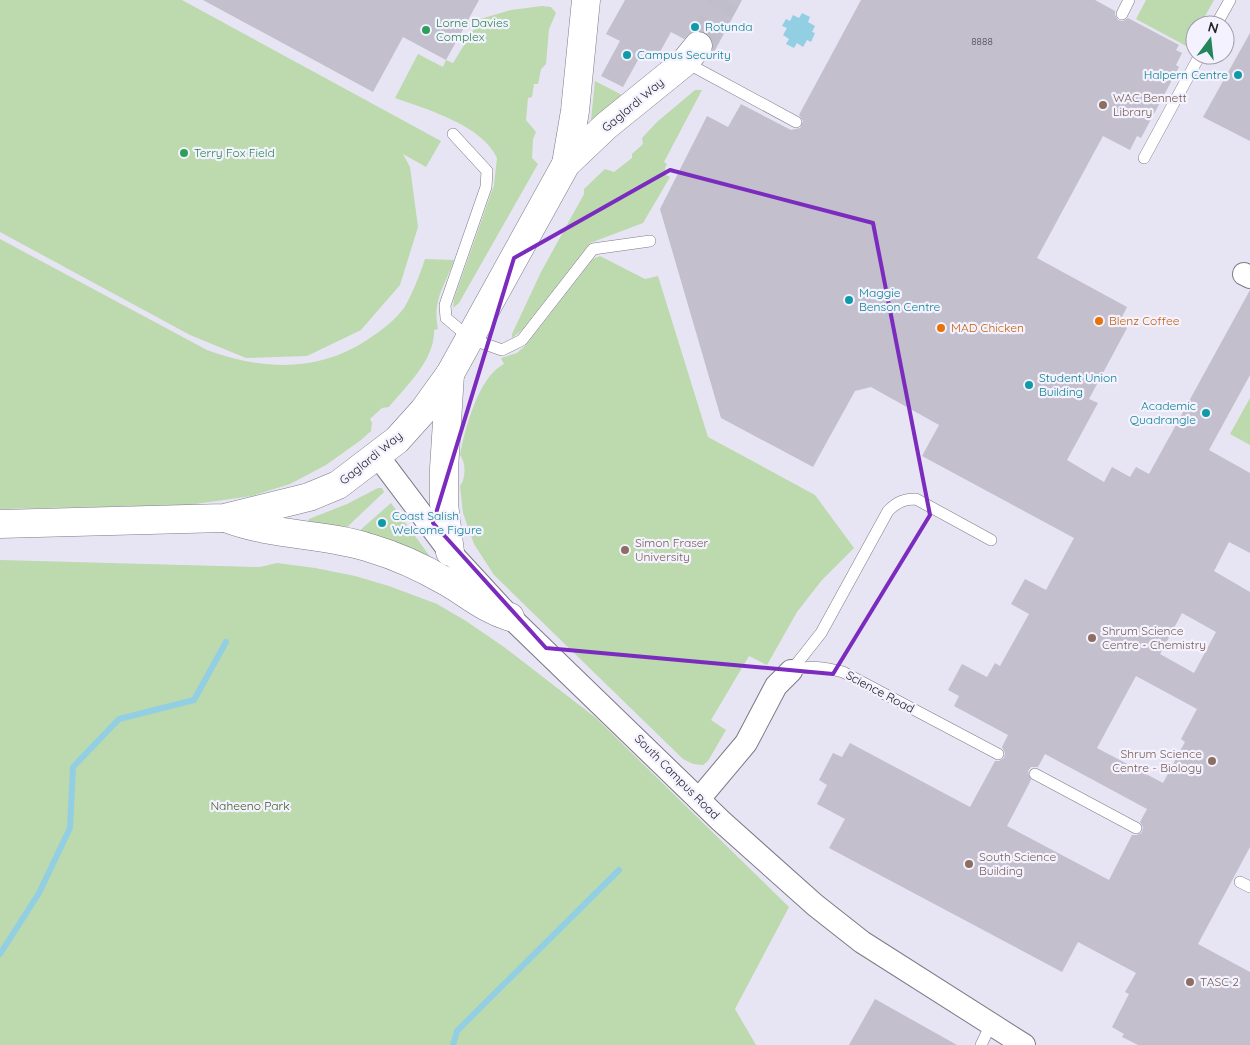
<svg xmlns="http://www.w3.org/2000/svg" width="1250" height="1045" font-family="Quicksand,sans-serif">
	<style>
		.green { fill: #bdd9ae }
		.water { fill: #93cfe3 }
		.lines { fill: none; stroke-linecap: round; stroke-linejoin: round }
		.stream { stroke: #93cfe3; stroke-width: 6 }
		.building { fill: #c3bfcd; fill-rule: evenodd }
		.secondary-tunnel { stroke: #c0becb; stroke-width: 28; stroke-dasharray: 28 14; stroke-linecap: butt }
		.lane-casing { stroke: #7c7a87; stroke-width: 12 }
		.street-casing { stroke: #7c7a87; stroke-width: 24 }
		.secondary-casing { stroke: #7c7a87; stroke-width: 29 }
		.lane { stroke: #fff; stroke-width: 11 }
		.street { stroke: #fff; stroke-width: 22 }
		.secondary { stroke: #fff; stroke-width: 28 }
		.marked { fill: none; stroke: #7b2cbf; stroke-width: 4; stroke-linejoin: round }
		.culture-dot { fill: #0f9aa8; stroke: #f4f2fe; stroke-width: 2 }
		.leisure-dot { fill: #2e9e5b; stroke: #f4f2fe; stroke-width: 2 }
		.education-dot { fill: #8d6e63; stroke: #f4f2fe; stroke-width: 2 }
		.food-dot { fill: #e8710a; stroke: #f4f2fe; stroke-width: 2 }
		.labels { text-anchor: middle; stroke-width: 4.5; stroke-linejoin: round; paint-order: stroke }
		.number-label { font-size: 10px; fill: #4c4a52 }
		.leisure-label { font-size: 12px; fill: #27864d; stroke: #f4f2fe; text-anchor: start }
		.culture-label { font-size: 12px; fill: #0d838f; stroke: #f4f2fe; text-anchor: start }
		.education-label { font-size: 12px; fill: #785e54; stroke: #f4f2fe; text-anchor: start }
		.street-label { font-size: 12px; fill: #242329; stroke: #f4f2fe }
		.food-label { font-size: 12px; fill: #c56008; stroke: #f4f2fe; text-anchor: start }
		.park-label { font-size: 12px; fill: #385c20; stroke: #f4f2fe }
	</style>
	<rect width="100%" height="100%" fill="#e7e5f3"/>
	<g class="green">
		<path d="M 0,0 L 182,0 L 441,141 L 426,167 L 403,154 L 410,167 L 418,227 L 400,285 L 361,330 L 307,356 L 246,358 L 190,335 L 0,232 Z"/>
		<path d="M 1146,0 L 1214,0 L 1200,25 L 1195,25 L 1195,34 L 1188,47 L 1136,19 Z"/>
		<path d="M 542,6 L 551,7 L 556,13 L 549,29 L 546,64 L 541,69 L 538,84 L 534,84 L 532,97 L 528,98 L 526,120 L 536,132 L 533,139 L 532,158 L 538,164 L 459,303 L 453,308 L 454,299 L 494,185 L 497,158 C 483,126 427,109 395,98 L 418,54 L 443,67 L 446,60 L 453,63 L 480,19 L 511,10 Z"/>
		<path d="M 595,81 L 624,96 L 592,121 L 591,120 Z"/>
		<path d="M 695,90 L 702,90 L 664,162 L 667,164 L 665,168 L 666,175 L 670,177 L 643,223 L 590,243 L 522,330 L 512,338 L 512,334 L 541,272 L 584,194 L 584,189 L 605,169 L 614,172 L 632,158 L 632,154 L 643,144 L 642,138 L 657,122 Z"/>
		<path d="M 0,239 L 207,350 C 261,370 317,373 367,340 C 381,331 394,321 404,308 C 412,295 420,274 425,259 L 454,260 C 445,286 432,300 438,329 L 434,330 C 435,360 407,385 389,407 L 382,408 L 370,419 L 372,423 L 371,431 L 361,440 L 326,465 L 290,484 L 252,496 L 188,505 L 0,509 Z"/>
		<path d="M 600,256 L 645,279 L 658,276 L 708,437 L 815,495 L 854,548 L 822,580 L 797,612 L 767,665 L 749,656 L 711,720 L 726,730 L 708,761 L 703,765 L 693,764 L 683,759 L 494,575 L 474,544 L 463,513 L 460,486 C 466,478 466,462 460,455 C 465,428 479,376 504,364 L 501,358 L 517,353 L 526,345 L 593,259 Z"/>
		<path d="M 1250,398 L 1250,445 L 1230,434 Z"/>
		<path d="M 378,488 L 382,488 L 384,492 L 345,529 L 308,521 L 309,519 L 347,504 Z"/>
		<path d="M 391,503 L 431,558 L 432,558 L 357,533 Z"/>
		<path d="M 0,560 L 260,567 L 277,563 L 315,568 L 355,576 L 389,586 L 437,604 L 466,621 L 504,647 L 596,718 L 789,907 L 735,1009 L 756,1045 L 0,1045 Z"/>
	</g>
	<path class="water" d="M 802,13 L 810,17 L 808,22 L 815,26 L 812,32 L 815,33 L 811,42 L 807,40 L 803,47 L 797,43 L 794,48 L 786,44 L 789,39 L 783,35 L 787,28 L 782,26 L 786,19 L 790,21 L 793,15 L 799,18 Z"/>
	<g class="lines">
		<g class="stream">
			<path d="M 0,954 L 39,893 L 70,828 L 73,767 L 119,719 L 194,700 L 226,642"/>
			<path d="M 453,1045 L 457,1031 L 619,870"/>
		</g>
	</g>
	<g class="building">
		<path d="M 203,0 L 479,0 L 446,60 L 403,37 L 373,92 Z"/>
		<path d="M 625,0 L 742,0 L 713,54 L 711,53 L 713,41 L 707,34 L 701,31 L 693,31 L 684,39 L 671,32 L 656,59 L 643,51 L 623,87 L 601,76 L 620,41 L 606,34 Z"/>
		<path d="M 861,0 L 1095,0 L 1115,11 L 1115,15 L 1118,20 L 1123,21 L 1128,18 L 1179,45 L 1176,50 L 1182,53 L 1176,65 L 1179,67 L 1141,138 L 1137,136 L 1130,150 L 1103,136 L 1037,258 L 1127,307 L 1119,323 L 1127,328 L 1089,399 L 1098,403 L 1067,460 L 1104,482 L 1112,467 L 1130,477 L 1136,467 L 1149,474 L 1250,290 L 1250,375 L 1209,450 L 1250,473 L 1250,553 L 1229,542 L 1214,571 L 1250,592 L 1250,847 L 1198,944 L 1250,972 L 1250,1045 L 1138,1045 L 1122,1037 L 1124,1034 L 1112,1027 L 1129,994 L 1125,992 L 1136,973 L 1078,942 L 1062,972 L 829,848 L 845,819 L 817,804 L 827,785 L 819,780 L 833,753 L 842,757 L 850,743 L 970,807 L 995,761 L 999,761 L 1004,758 L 1005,753 L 1002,747 L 1008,735 L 954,706 L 959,696 L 948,690 L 962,664 L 987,677 L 995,663 L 1000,666 L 1029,614 L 1011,604 L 1025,579 L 1046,590 L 1074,538 L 922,456 L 939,425 L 871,387 L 855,391 L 813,467 L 721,418 L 660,209 L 707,116 L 728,127 L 741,104 L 791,130 L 800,128 L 803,121 L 799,115 ZM 1182,613 L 1216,632 L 1194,673 L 1160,654 ZM 1136,676 L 1197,709 L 1181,739 L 1185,742 L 1163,783 L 1097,748 ZM 1045,754 L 1147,809 L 1140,822 L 1143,827 L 1142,832 L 1137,835 L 1132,835 L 1109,880 L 1007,826 L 1031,780 L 1028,771 L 1031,767 L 1038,767 Z"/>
		<path d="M 1250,33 L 1250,141 L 1203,117 Z"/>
		<path d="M 875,999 L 957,1045 L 849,1045 Z"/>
	</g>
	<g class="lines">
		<path class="secondary-tunnel" d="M 698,46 L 726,0"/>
		<defs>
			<g id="lane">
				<path d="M 1122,14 L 1129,0"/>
				<path d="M 1216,25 L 1230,0"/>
				<path d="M 685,62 L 796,122"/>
				<path d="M 453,134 L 487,171 L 486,187 L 445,305 L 446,318 L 471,339 L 502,350 L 522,340 L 593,249 L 650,241"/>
				<path d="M 1144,158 L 1200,55"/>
				<path d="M 791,671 L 821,633 L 888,511 C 897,502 904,499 916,499 L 991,540"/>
				<path d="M 791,671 C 810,665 824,667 843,672 L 998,754"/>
				<path d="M 1035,774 L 1136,828"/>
				<path d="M 1240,882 L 1250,887"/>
				<path d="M 981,1045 L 991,1024"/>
			</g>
			<g id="street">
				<path d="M 1244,274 L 1250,277"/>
				<path d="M 377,455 L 450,552 L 510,617 L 721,821 L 815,905 L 862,942 L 1024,1045"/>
				<path d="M 699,799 L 746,743 L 776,686 L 791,671"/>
			</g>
			<g id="secondary">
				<path d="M 566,164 L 575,111 L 586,0"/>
				<path d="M 450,374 L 444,469 L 444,504 L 450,552"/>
				<path d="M 228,519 C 273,536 324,533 370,548 C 397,556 423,568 447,582 C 471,596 483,608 510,617"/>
				<path d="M 0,524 L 224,518 L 309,497 L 338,485 L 397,440 L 424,410 L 450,374 L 566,164 L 606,126 L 685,62 L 698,46"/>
			</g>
		</defs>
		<use href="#lane" class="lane-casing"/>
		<use href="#street" class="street-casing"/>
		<use href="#secondary" class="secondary-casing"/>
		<use href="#lane" class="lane"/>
		<use href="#street" class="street"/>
		<use href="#secondary" class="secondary"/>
	</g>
	<path class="marked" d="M 670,170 L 873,223 L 930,515 L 833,674 L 546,648 L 433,523 L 514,258 Z"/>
	<g class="culture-dot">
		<circle cx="695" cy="27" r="5"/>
		<circle cx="627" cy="55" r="5"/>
		<circle cx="1238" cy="75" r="5"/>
		<circle cx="849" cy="300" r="5"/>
		<circle cx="1029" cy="385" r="5"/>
		<circle cx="1206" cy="413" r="5"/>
		<circle cx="382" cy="523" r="5"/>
	</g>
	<g class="leisure-dot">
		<circle cx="426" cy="30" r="5"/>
		<circle cx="184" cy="153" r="5"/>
	</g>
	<g class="education-dot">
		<circle cx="1103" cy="105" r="5"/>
		<circle cx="625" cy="550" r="5"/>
		<circle cx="1092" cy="638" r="5"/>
		<circle cx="1212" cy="761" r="5"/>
		<circle cx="969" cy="864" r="5"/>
		<circle cx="1190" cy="982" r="5"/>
	</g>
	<g class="food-dot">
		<circle cx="1099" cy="321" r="5"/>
		<circle cx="941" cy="328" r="5"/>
	</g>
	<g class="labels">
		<g class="number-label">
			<text x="982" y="45">8888</text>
		</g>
		<g class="leisure-label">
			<text x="436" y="27">Lorne Davies<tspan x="436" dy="14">Complex</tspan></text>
			<text x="194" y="157">Terry Fox Field</text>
		</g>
		<g class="culture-label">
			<text x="705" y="31">Rotunda</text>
			<text x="637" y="59">Campus Security</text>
			<text x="1228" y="79" text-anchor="end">Halpern Centre</text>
			<text x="859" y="297">Maggie<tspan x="859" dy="14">Benson Centre</tspan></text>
			<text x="1039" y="382">Student Union<tspan x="1039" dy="14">Building</tspan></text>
			<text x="1196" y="410" text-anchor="end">Academic<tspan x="1196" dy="14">Quadrangle</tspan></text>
			<text x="392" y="520">Coast Salish<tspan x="392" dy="14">Welcome Figure</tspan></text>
		</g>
		<g class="education-label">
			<text x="1113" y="102">WAC Bennett<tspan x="1113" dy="14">Library</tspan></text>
			<text x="635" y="547">Simon Fraser<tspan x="635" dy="14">University</tspan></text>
			<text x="1102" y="635">Shrum Science<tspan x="1102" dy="14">Centre - Chemistry</tspan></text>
			<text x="1202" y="758" text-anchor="end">Shrum Science<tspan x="1202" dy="14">Centre - Biology</tspan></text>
			<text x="979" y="861">South Science<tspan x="979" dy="14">Building</tspan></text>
			<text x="1200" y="986">TASC 2</text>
		</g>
		<g class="street-label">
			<text transform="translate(633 105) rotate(-40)" y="4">Gaglardi Way</text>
			<text transform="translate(371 458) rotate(-39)" y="4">Gaglardi Way</text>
			<text transform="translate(880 692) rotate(28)" y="4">Science Road</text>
			<text transform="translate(677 777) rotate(45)" y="4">South Campus Road</text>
		</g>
		<g class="food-label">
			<text x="1109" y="325">Blenz Coffee</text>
			<text x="951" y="332">MAD Chicken</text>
		</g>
		<g class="park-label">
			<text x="250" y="810">Naheeno Park</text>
		</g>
	</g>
	<g transform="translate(1210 40) rotate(15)"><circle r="24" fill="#f4f2fe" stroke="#a19fa9"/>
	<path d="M0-4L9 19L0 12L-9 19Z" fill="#24845c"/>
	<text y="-8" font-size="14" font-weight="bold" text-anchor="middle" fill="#242329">N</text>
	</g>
</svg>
